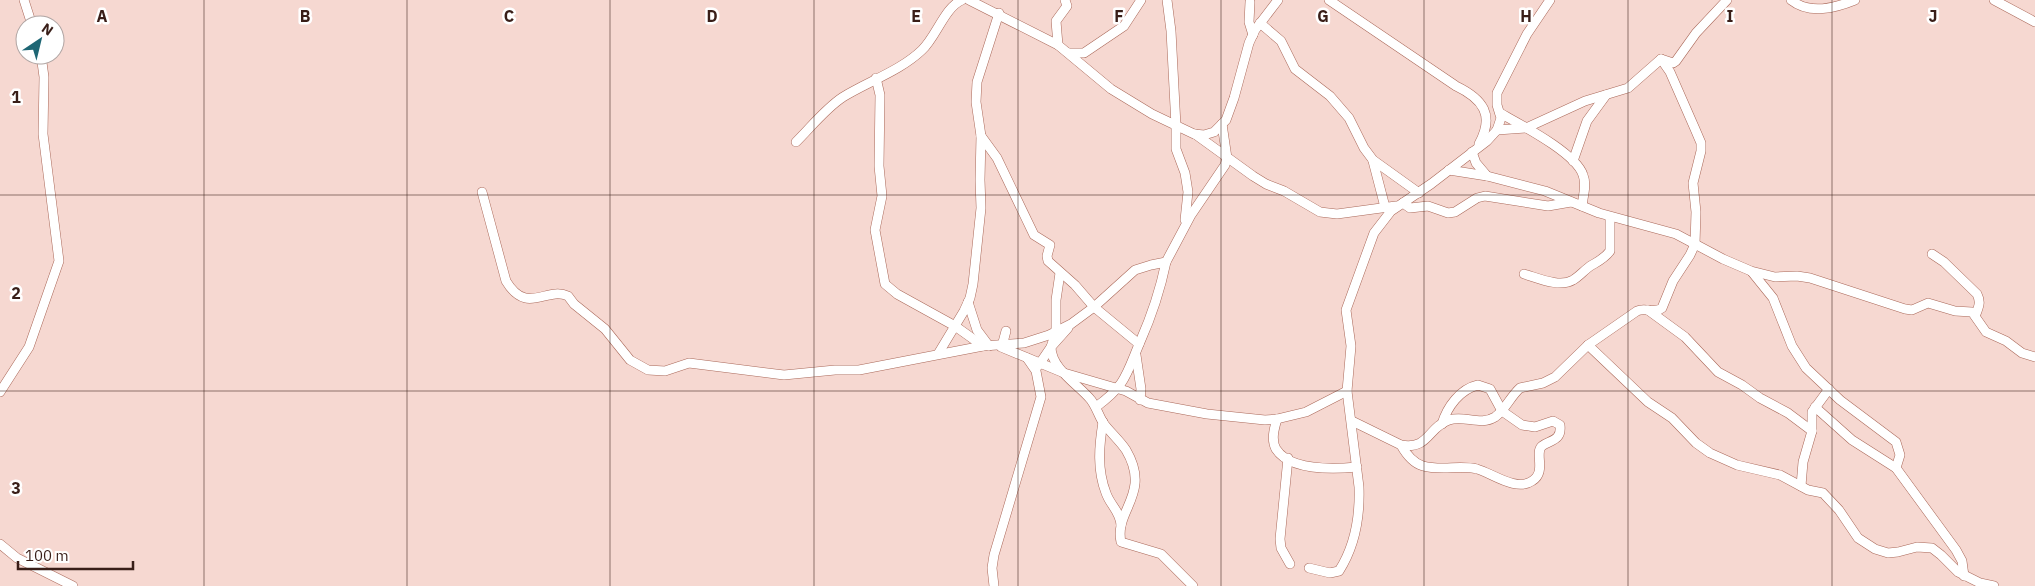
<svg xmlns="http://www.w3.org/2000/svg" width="2035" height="586" font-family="'IBM Plex Sans',sans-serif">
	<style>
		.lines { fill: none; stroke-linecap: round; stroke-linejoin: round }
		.street-casing { stroke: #aa6859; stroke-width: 10 }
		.street { stroke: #fff; stroke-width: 9 }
		.grid { fill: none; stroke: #391e18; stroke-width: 1; stroke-opacity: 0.55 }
		.grid-label { font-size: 16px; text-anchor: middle; font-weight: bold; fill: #391e18; stroke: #fff; stroke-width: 5; stroke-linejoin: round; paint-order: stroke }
	</style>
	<rect width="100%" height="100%" fill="#f6d8d1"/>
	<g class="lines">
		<defs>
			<g id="street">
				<path d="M 24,0 L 32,25"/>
				<path d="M 969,0 L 1058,45 L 1111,89 L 1152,114 L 1194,134 L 1204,135 L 1214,132 L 1226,120 L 1234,98 L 1249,43 L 1255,30 L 1278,0"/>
				<path d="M 1167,0 L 1171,31 L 1176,126 L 1176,149 L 1185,173 L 1188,192 L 1185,220"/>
				<path d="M 1329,0 L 1456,86 C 1483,99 1495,115 1479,144"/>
				<path d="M 1791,0 C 1810,15 1835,8 1855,0"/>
				<path d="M 1994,0 L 2035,22"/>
				<path d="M 1250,2 L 1249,22 L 1253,35"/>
				<path d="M 1260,23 L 1281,41 L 1295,69 L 1330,96 L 1349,118 L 1364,148 L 1373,160 L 1419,193"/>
				<path d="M 1058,45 L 1056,21 L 1067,6 L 1065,0"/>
				<path d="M 1069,53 L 1084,53 L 1124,26 L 1141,0"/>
				<path d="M 876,78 L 880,95 L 879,166 L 882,196 L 875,230 L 885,284 L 897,294 L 955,326 L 983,346"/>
				<path d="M 1500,113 C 1521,125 1576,153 1583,175 C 1587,185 1583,196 1582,206"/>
				<path d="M 1497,130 L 1526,128 L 1585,101 L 1628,88 L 1661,59 L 1673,63 L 1676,61 L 1696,33 L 1727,0"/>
				<path d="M 1195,134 L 1253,176 L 1266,184 L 1284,191 L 1320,212 L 1337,214 L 1396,206"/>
				<path d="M 981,136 L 997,158 L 1034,235 L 1050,245 L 1047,256 L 1048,261 L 1075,285 L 1094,307 L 1139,344"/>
				<path d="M 796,142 C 811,127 826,108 843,97 C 869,81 900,71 922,50 C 936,37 945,7 962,0"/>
				<path d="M 1472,152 L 1476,163 L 1487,176"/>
				<path d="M 1373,161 L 1385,207"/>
				<path d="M 1573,161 L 1587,121 L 1606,95"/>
				<path d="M 1449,170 L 1487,176 L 1545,191 L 1599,213 L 1676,234 L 1723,259 L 1751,271 L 1775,277 L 1797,276 L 1810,278 L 1905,309 L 1912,310 L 1928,303 L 1955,311 L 1972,312 L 1986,332 L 2006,341 L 2022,353 L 2035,357"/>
				<path d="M 482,192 L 506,281 C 527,316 546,286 568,296 L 574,304 L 605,329 L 630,360 L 648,370 L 665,371 L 689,363 L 784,375 L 835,370 L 859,370 L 983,346 L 1024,343 L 1049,335 L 1071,324 L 1094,307 L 1135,270 L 1151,265 L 1166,262 L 1191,215 L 1225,165 L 1227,158 L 1222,124"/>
				<path d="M 1403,203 L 1410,208 L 1428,206 L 1448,213 L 1455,212 L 1477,198 L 1485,196 L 1548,206 L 1571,202"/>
				<path d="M 1932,254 L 1944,262 L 1977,294 C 1981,302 1979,306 1976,314"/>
				<path d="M 1752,272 L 1773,298 L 1792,346 L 1806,368 L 1840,400 L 1896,442 L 1900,455 L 1896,468 L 1956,550 L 1962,561 L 1964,576"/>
				<path d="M 1524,274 C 1538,278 1560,288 1573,280 C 1580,276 1585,269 1592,265 C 1599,261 1605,258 1610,251 L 1610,217"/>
				<path d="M 968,302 L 977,330 L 989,346"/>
				<path d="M 1648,310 L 1685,337 L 1718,372 L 1742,385 L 1760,398 L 1788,413 L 1812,431"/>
				<path d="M 1068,328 L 1051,347 C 1051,369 1079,385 1091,400 C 1097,408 1099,417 1104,424 C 1111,433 1120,441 1126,450 C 1152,494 1114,510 1121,542 L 1161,554 L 1193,586"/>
				<path d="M 1588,345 L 1648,402 L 1672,418 L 1696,443 L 1710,453 L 1737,465 L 1780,475 L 1808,490 L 1823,493 L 1839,510 L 1858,538 L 1875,549 L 1888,553 L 1898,552 L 1917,547 L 1932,548 L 1941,555 L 1958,572 L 1980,583 L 1994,586"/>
				<path d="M 1002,346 L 1006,331"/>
				<path d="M 1001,347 L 1064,373 L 1126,391 L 1148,403 L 1207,414 L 1265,420 L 1277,419 L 1306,412 L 1347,391"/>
				<path d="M 938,354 L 964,311 L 970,298 L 973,284 L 981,208 L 980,180 L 981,136 L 976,102 L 977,82 L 999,13"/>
				<path d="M 1136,355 L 1141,389 L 1140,400"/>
				<path d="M 1038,366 L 1051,347 L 1056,332 L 1056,300 L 1060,273"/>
				<path d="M 0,392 L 29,347 L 59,261 L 43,134 L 44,77 L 41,55"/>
				<path d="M 1096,407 C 1126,385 1126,375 1140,342 C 1152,315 1160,291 1166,262"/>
				<path d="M 1815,407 L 1852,440 L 1896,468"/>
				<path d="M 1277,419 C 1274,429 1271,440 1276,449 C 1290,471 1335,469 1357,467"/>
				<path d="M 1352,421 L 1401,445 C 1429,450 1428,427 1449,420 C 1464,415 1481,426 1495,417 C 1506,409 1510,397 1520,388 L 1543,383 L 1555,377 L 1588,345 L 1637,311 C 1645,307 1655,314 1662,308 L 1673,281 L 1690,255 L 1695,244 L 1696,212 L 1693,183 L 1701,151 L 1701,143 L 1695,129 L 1670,72 L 1661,59"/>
				<path d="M 1103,422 C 1099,446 1097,470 1106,493 C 1110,505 1120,511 1121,525"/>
				<path d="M 1401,445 C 1406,454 1413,463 1423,466 C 1441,471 1460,465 1477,469 C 1492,473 1516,492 1532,481 C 1547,472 1534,453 1542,446 C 1550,440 1562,441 1560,425 L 1553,421 L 1535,427 L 1522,425 L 1502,411 L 1490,389 L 1478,385 C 1460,389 1447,407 1442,424"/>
				<path d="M 1288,458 L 1280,539 L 1281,548 L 1290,564"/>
				<path d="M 1801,486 L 1803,462 L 1812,431 L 1812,412 L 1829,389"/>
				<path d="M 0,544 L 17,558 L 73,586"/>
				<path d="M 1309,568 L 1330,573 L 1339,571 C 1355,546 1360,515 1359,487 L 1347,391 L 1351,346 L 1346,310 L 1374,233 L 1391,211 L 1431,184 L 1487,141 L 1497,130 L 1501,118 L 1497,105 L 1497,93 L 1527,34 L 1550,0"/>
				<path d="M 994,586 L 992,568 L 994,555 L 1041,397 L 1036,371 L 1027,358"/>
			</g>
		</defs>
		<use href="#street" class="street-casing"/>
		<use href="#street" class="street"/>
	</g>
	<path class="grid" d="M 204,0 L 204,586M 407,0 L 407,586M 610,0 L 610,586M 814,0 L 814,586M 1018,0 L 1018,586M 1221,0 L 1221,586M 1424,0 L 1424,586M 1628,0 L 1628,586M 1832,0 L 1832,586M 0,195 L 2035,195M 0,391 L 2035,391"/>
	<g class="grid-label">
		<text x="102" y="22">A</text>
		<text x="305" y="22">B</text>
		<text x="509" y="22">C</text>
		<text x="712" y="22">D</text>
		<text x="916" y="22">E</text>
		<text x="1119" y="22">F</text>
		<text x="1323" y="22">G</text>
		<text x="1526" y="22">H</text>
		<text x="1730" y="22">I</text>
		<text x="1933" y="22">J</text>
		<text x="16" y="103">1</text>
		<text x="16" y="299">2</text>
		<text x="16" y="494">3</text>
	</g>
	<g transform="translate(40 40) rotate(35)"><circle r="24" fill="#ffffff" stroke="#b0a5a3"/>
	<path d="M0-4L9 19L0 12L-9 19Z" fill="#1e6674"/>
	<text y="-8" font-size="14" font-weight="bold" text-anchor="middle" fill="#391e18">N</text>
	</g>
	<path d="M18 561v8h115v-8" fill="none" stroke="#391e18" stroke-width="2.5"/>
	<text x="25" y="561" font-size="15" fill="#391e18" stroke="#ffffff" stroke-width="4" paint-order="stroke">100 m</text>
</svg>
